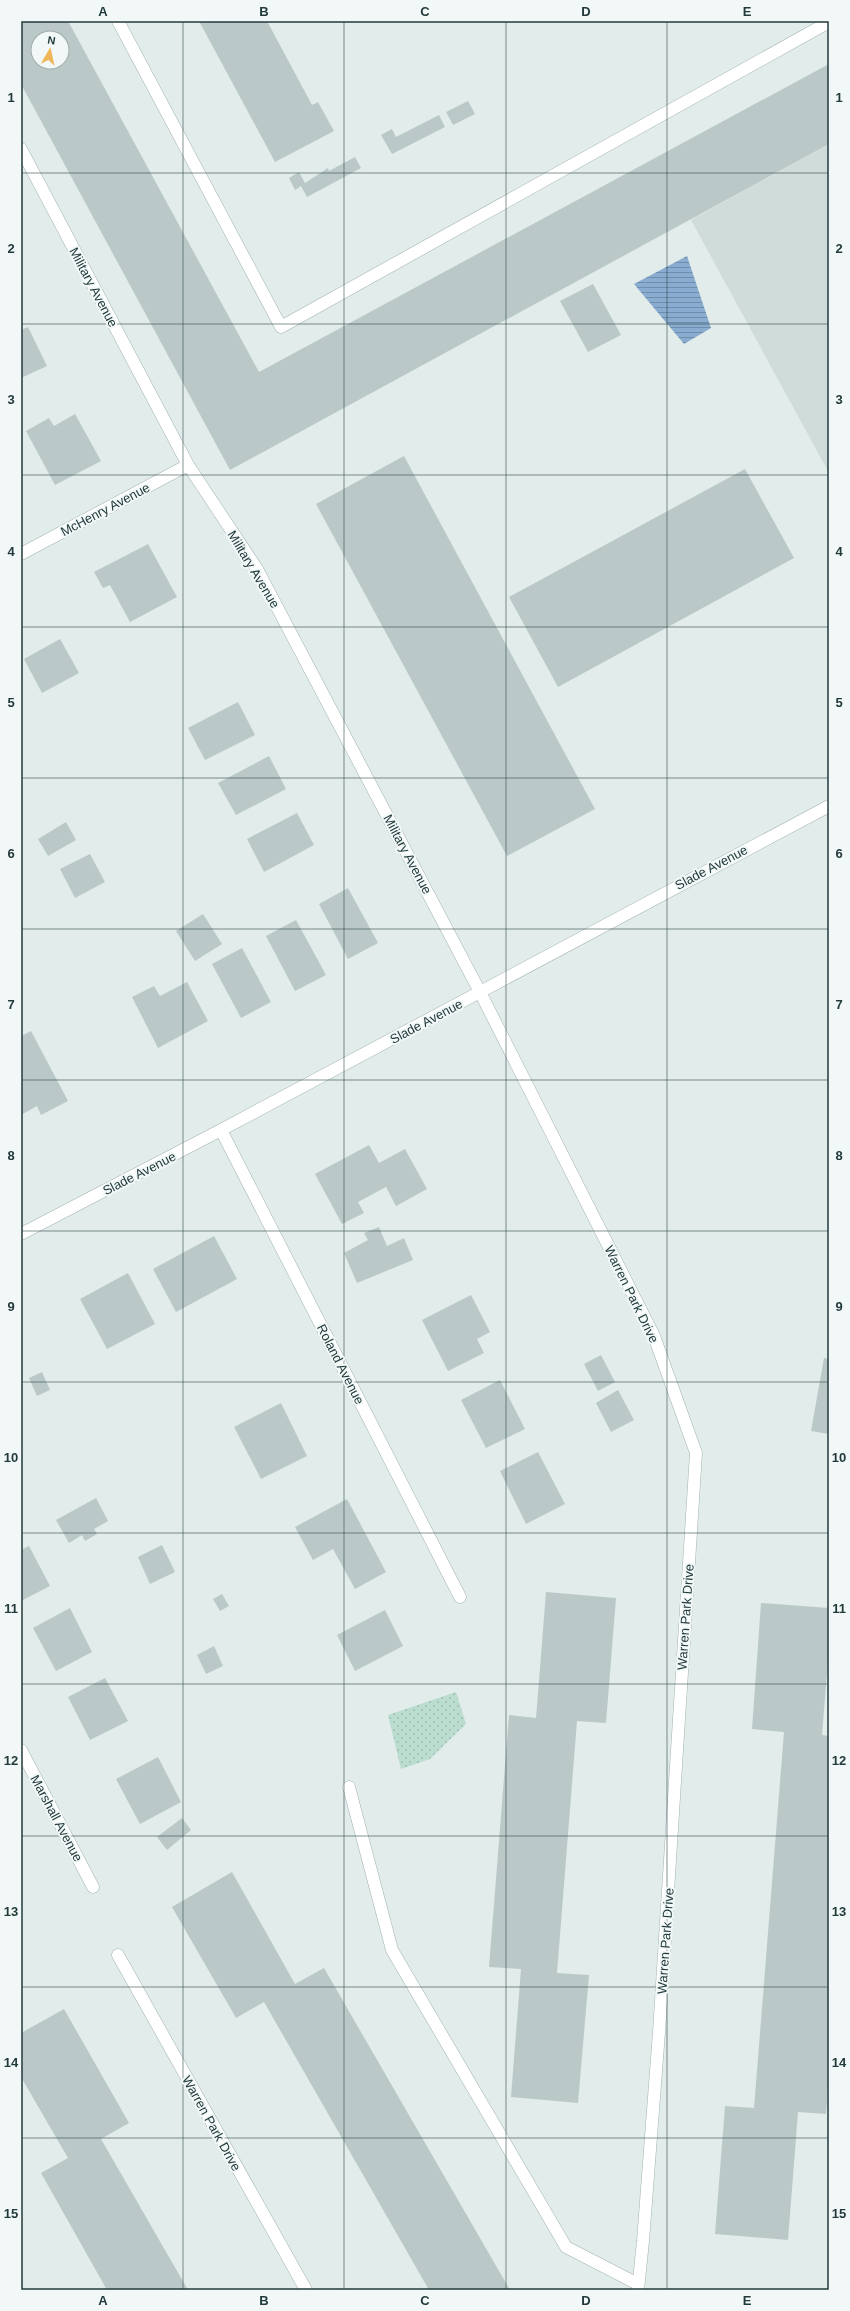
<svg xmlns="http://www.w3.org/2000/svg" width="850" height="2311" font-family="Arial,sans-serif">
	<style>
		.built { fill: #d0dcda }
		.park { fill: url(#park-dots) }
		.water { fill: url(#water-rules) }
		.building { fill: #bac9c8; fill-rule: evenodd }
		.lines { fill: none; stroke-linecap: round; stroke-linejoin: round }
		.minor-casing { stroke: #a4b3b3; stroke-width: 13 }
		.minor { stroke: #fff; stroke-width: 12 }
		.grid { fill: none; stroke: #223a3c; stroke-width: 1; stroke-opacity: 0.55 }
		.labels { text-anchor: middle; stroke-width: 4; stroke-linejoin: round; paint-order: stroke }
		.street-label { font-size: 13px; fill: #223a3c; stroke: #f2f8f7 }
		.neatline { fill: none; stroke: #223a3c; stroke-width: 1.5 }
		.grid-label { font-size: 13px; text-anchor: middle; font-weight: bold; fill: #223a3c }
	</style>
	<defs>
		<pattern id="park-dots" width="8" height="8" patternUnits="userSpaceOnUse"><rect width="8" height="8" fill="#baddd0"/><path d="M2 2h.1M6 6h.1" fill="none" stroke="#a0beb4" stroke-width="1.8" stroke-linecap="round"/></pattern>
		<pattern id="water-rules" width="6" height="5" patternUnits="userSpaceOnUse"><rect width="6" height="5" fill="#8aacd0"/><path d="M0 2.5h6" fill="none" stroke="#708daa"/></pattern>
	</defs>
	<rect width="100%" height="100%" fill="#e1eceb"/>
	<path class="built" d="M 829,144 L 829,473 L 691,220 Z"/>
	<path class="park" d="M 456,1692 L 466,1724 L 430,1759 L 401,1769 L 388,1715 Z"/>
	<path class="water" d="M 687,256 L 711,328 L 684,344 L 634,284 Z"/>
	<g class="building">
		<path d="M 21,21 L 68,21 L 259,372 L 829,64 L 829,144 L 230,470 L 21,84 ZM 38,38 L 62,38 L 62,62 L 38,62 Z"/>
		<path d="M 199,21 L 267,21 L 312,105 L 318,102 L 334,131 L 275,162 Z"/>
		<path d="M 468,101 L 475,114 L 453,125 L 446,112 Z"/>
		<path d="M 439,115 L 445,127 L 392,154 L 381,135 L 392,129 L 396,137 Z"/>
		<path d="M 355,157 L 361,168 L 307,197 L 301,186 L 295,190 L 289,178 L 299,172 L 305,183 L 328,168 L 329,171 Z"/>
		<path d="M 593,284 L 621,335 L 588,352 L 560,301 Z"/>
		<path d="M 28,327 L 47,366 L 21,378 L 21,330 Z"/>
		<path d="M 75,414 L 101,461 L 55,485 L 26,431 L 49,418 L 54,426 Z"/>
		<path d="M 404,456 L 595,809 L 507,856 L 316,504 Z"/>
		<path d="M 745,469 L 794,558 L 558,687 L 509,597 Z"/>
		<path d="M 148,544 L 177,597 L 130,622 L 110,585 L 103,588 L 94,572 Z"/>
		<path d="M 60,639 L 79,673 L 42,693 L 24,659 Z"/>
		<path d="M 238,702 L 255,735 L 205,760 L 188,728 Z"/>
		<path d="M 269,756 L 286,789 L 236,815 L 218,783 Z"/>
		<path d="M 297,813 L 314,845 L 264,872 L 247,839 Z"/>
		<path d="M 66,822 L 76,840 L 48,856 L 38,839 Z"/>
		<path d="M 90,854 L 105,882 L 75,898 L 60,869 Z"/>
		<path d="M 348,888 L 378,943 L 348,959 L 319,904 Z"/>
		<path d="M 203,914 L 222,944 L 195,961 L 176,931 Z"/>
		<path d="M 296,920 L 326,975 L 295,991 L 266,936 Z"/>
		<path d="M 242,948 L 271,1002 L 241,1018 L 212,964 Z"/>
		<path d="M 187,982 L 208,1021 L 158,1048 L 132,997 L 154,986 L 160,996 Z"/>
		<path d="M 31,1031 L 68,1101 L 41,1115 L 37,1106 L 21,1115 L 21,1036 Z"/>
		<path d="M 369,1145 L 379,1163 L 405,1149 L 427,1189 L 396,1206 L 386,1187 L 358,1202 L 364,1213 L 342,1224 L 315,1174 Z"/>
		<path d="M 379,1227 L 387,1246 L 404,1238 L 413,1260 L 357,1283 L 344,1253 L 368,1240 L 364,1233 Z"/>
		<path d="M 214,1236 L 237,1279 L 176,1312 L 153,1269 Z"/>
		<path d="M 128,1273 L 155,1324 L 107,1349 L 80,1299 Z"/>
		<path d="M 471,1295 L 490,1332 L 477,1339 L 484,1353 L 448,1371 L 422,1320 Z"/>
		<path d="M 601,1355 L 615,1382 L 598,1391 L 584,1364 Z"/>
		<path d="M 824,1358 L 829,1359 L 829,1434 L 811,1431 Z"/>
		<path d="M 42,1372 L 50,1390 L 37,1396 L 29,1378 Z"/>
		<path d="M 500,1380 L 525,1429 L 486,1448 L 461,1400 Z"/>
		<path d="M 618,1390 L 634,1420 L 611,1432 L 596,1403 Z"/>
		<path d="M 281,1403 L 307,1456 L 261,1479 L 234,1427 Z"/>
		<path d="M 538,1452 L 565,1504 L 526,1524 L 500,1471 Z"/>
		<path d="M 96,1498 L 108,1521 L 94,1529 L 97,1534 L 85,1541 L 82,1535 L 69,1543 L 56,1520 Z"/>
		<path d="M 347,1499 L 386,1572 L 355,1589 L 333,1549 L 313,1560 L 295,1527 Z"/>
		<path d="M 162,1545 L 175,1572 L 150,1584 L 138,1557 Z"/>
		<path d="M 29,1546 L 50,1586 L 21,1601 L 21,1550 Z"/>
		<path d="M 546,1592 L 616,1598 L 606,1723 L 577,1721 L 557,1973 L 589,1975 L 578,2103 L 511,2097 L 521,1969 L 489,1967 L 509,1715 L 536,1718 Z"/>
		<path d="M 222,1594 L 229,1606 L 220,1611 L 213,1599 Z"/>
		<path d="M 761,1603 L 829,1608 L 829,1648 L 822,1735 L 829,1736 L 829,2073 L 826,2114 L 798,2112 L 788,2240 L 715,2234 L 725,2106 L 754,2108 L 784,1732 L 752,1729 Z"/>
		<path d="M 70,1608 L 92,1652 L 56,1671 L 33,1628 Z"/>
		<path d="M 385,1610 L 403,1646 L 355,1671 L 337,1635 Z"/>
		<path d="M 214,1646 L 223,1666 L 206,1674 L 197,1655 Z"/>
		<path d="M 105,1678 L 128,1721 L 90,1740 L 68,1697 Z"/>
		<path d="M 158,1757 L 181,1802 L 140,1824 L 116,1779 Z"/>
		<path d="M 182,1818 L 191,1830 L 167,1850 L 157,1837 Z"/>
		<path d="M 232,1872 L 295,1984 L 324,1968 L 510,2290 L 429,2290 L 264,2002 L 236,2018 L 172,1907 Z"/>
		<path d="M 64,2009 L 129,2123 L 101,2139 L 188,2290 L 107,2290 L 41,2173 L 68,2158 L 21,2077 L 21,2033 Z"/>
	</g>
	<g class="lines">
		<defs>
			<g id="minor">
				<path d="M 118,21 L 281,327 L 829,22"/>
				<path d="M 21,149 L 188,465 L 257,569 L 480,992 L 654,1336 L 696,1453 L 659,2032 L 643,2241 L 638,2290"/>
				<path d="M 21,554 L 188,465"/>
				<path d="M 221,1130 L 460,1597"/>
				<path d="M 21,1234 L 221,1130 L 829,806"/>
				<path d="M 21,1750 L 93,1887"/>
				<path d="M 349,1787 L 392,1950 L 566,2247 L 638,2284"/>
				<path d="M 118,1955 L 306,2290"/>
			</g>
		</defs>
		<use href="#minor" class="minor-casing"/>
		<use href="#minor" class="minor"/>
	</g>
	<path class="grid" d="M 183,21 L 183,2290M 344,21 L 344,2290M 506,21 L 506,2290M 667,21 L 667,2290M 21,173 L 829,173M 21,324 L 829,324M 21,475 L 829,475M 21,627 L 829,627M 21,778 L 829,778M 21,929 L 829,929M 21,1080 L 829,1080M 21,1231 L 829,1231M 21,1382 L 829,1382M 21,1533 L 829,1533M 21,1684 L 829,1684M 21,1836 L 829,1836M 21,1987 L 829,1987M 21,2138 L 829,2138"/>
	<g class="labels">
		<g class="street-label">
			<text transform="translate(94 287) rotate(62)" y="5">Military Avenue</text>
			<text transform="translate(105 509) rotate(-28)" y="5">McHenry Avenue</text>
			<text transform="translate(254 569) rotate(59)" y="5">Military Avenue</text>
			<text transform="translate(408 854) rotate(62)" y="5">Military Avenue</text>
			<text transform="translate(711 867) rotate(-28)" y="5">Slade Avenue</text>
			<text transform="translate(426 1021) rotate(-28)" y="5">Slade Avenue</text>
			<text transform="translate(139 1173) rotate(-27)" y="5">Slade Avenue</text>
			<text transform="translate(632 1294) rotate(64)" y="5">Warren Park Drive</text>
			<text transform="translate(341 1364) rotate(63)" y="5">Roland Avenue</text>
			<text transform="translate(685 1617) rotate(-86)" y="5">Warren Park Drive</text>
			<text transform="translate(57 1818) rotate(62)" y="5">Marshall Avenue</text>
			<text transform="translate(665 1941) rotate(-86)" y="5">Warren Park Drive</text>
			<text transform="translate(212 2123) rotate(61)" y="5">Warren Park Drive</text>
		</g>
	</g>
	<rect width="850" height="2311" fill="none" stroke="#f2f8f7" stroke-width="44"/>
	<g transform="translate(50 50) rotate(9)"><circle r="19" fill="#f2f8f7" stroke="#9facac"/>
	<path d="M0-3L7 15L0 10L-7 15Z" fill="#f0b65b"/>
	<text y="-6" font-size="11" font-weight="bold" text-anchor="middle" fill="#223a3c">N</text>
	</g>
	<rect x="22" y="22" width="806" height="2267" class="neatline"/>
	<g class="grid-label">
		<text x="103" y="16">A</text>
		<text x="264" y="16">B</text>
		<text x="425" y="16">C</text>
		<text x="586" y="16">D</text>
		<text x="747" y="16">E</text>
		<text x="11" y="102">1</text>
		<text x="839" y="102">1</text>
		<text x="11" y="253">2</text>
		<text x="839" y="253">2</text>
		<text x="11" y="404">3</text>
		<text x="839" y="404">3</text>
		<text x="11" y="556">4</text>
		<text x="839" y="556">4</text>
		<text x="11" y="707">5</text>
		<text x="839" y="707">5</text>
		<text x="11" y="858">6</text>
		<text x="839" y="858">6</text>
		<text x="11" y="1009">7</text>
		<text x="839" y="1009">7</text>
		<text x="11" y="1160">8</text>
		<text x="839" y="1160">8</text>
		<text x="11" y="1311">9</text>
		<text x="839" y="1311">9</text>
		<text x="11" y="1462">10</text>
		<text x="839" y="1462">10</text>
		<text x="11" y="1613">11</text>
		<text x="839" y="1613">11</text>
		<text x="11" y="1765">12</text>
		<text x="839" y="1765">12</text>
		<text x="11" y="1916">13</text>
		<text x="839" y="1916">13</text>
		<text x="11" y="2067">14</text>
		<text x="839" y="2067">14</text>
		<text x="11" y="2218">15</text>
		<text x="839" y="2218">15</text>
		<text x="103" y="2305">A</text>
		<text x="264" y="2305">B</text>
		<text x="425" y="2305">C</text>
		<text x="586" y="2305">D</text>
		<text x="747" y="2305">E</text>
	</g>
</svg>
